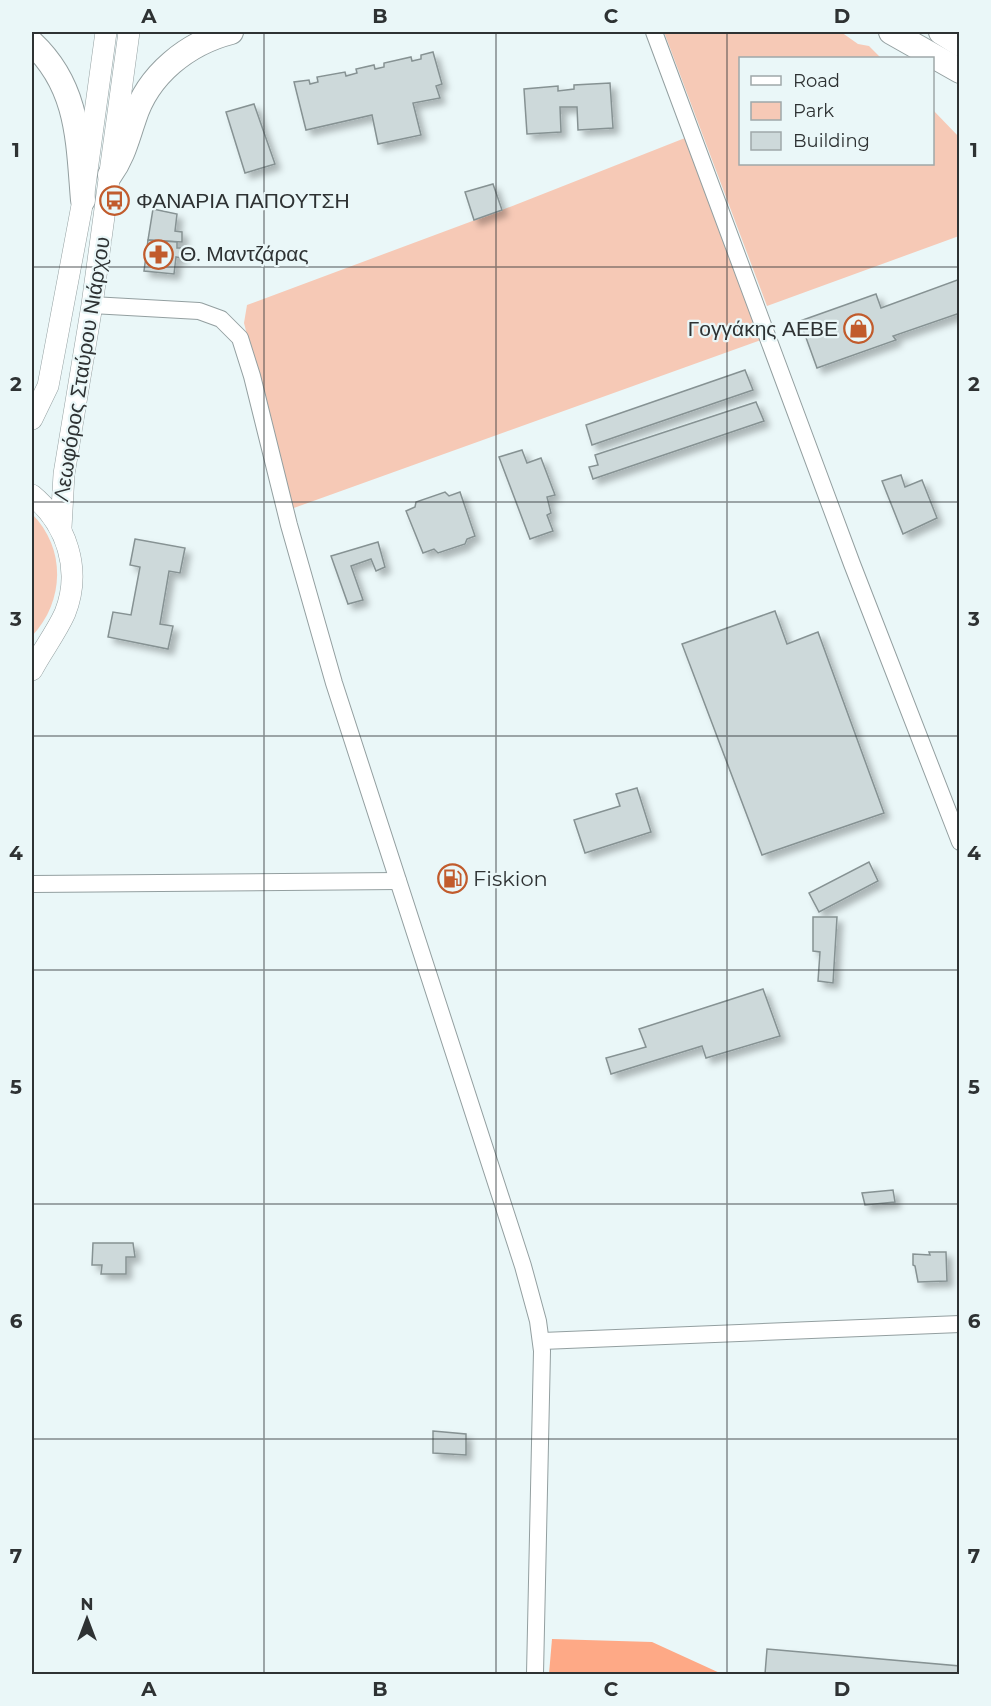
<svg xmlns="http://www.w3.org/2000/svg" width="991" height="1706" font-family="Montserrat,sans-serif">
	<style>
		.green { fill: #f6c9b6 }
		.forest { fill: #fea986 }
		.building { fill: #cdd9da; stroke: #869293; stroke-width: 1.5; filter: url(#shadow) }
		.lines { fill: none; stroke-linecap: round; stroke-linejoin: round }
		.minor-casing { stroke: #939fa0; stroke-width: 18 }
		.major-casing { stroke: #939fa0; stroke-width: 22 }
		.highway-casing { stroke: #939fa0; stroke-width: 26 }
		.minor { stroke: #fff; stroke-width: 16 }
		.major { stroke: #fff; stroke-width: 21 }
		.highway { stroke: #fff; stroke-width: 24 }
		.grid { fill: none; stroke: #2e3233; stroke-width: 1.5; stroke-opacity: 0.55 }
		.labels { text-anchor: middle; stroke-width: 4.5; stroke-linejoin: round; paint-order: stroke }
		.poi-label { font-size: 21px; fill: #2e3233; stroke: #eaf7f8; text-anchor: start }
		.street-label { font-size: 21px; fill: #2e3233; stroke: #eaf7f8 }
		.neatline { fill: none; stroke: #2e3233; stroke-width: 2 }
		.grid-label { font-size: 20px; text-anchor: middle; font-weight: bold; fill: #2e3233 }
	</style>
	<defs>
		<filter id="shadow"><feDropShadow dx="5.5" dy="5.5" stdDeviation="3" flood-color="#0004"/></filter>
	</defs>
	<rect width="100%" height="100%" fill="#eaf7f8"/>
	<g class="green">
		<path d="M 664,32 L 841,32 L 858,44 L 869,46 L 881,58 L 740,58 L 740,164 L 932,164 L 933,110 L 959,137 L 959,236 L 767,306 Z"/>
		<path d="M 685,138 L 761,340 L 291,509 L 244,323 L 247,305 L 502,210 Z"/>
		<path d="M 32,514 C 66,548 65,601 32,636 Z"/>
	</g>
	<path class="forest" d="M 552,1639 L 652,1642 L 722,1674 L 549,1674 Z"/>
	<g class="building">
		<path d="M 433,52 L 442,84 L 436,86 L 440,98 L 413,103 L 421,135 L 378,144 L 372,115 L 306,130 L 294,82 L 309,80 L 310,84 L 318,82 L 317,77 L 345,72 L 346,76 L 357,73 L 356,69 L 374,65 L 375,69 L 384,67 L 384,63 L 411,57 L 412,61 L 421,59 L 421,55 Z"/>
		<path d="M 610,83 L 613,128 L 578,130 L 577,107 L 560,107 L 561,132 L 527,134 L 524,89 L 558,86 L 558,91 L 574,89 L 574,85 Z"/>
		<path d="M 254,104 L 275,164 L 245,173 L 226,112 Z"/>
		<path d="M 493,184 L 502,210 L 474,220 L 465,192 Z"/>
		<path d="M 153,209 L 177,214 L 175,231 L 182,232 L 182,242 L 148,240 Z"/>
		<path d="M 148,240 L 177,242 L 177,248 L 182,248 L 181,258 L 176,257 L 174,274 L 144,271 Z"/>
		<path d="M 960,279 L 960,313 L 893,336 L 896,340 L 817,368 L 800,321 L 876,294 L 881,308 Z"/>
		<path d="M 745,370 L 753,390 L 592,445 L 586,425 Z"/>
		<path d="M 756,402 L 764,421 L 593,479 L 589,467 L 598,465 L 595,455 Z"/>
		<path d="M 522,450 L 527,463 L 541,458 L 555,495 L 547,497 L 551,513 L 547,515 L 553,531 L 530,539 L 499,457 Z"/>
		<path d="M 901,475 L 905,487 L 922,480 L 937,518 L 903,534 L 882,481 Z"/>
		<path d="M 445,492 L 449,496 L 460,492 L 475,536 L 467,539 L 465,544 L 438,553 L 434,549 L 423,553 L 406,511 L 415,507 L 416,502 Z"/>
		<path d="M 135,539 L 185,548 L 180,573 L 169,571 L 160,624 L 173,626 L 168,649 L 108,637 L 113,612 L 131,615 L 140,567 L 130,565 Z"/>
		<path d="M 378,542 L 385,567 L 376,571 L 371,559 L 351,566 L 363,600 L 348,604 L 331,556 Z"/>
		<path d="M 775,611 L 787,644 L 818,632 L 884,813 L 762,855 L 682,644 Z"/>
		<path d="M 637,788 L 651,832 L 585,853 L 574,820 L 620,806 L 616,794 Z"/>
		<path d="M 869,862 L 878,881 L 819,912 L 809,893 Z"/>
		<path d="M 813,917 L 837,917 L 833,983 L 818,981 L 820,952 L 813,951 Z"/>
		<path d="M 763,989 L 780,1036 L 706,1058 L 702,1046 L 611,1074 L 606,1058 L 646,1047 L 639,1029 Z"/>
		<path d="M 893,1190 L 895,1202 L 865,1205 L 862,1193 Z"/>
		<path d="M 93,1243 L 133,1243 L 135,1257 L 126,1257 L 126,1274 L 101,1274 L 102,1265 L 92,1265 Z"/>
		<path d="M 929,1252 L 946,1252 L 947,1281 L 918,1282 L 915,1266 L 913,1265 L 913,1254 L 930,1255 Z"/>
		<path d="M 433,1431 L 466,1434 L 466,1455 L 433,1453 Z"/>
		<path d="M 767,1649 L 960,1666 L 960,1674 L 765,1674 Z"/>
	</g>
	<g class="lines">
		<defs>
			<g id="minor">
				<path d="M 654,32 L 852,564 L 960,842"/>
				<path d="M 92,305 L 199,311 L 221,319 L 240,338 L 252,376 L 289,525 L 334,683 L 523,1266 L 538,1321 L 542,1351 L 535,1674"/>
				<path d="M 32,884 L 398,881"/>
				<path d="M 542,1341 L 960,1324"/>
			</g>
			<g id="major">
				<path d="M 32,419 L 48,386 L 83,200 L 106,32"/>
				<path d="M 32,495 C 67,524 82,570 65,613 C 56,633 42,651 32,670"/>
				<path d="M 61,528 L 64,474 L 92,305 L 129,32"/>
			</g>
			<g id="highway">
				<path d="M 891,32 L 960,71"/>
				<path d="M 941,32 L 960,44"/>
				<path d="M 32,43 C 79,87 78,141 83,200"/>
				<path d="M 110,175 C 123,157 127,139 134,119 C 148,74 188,43 231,32"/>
			</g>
		</defs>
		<use href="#minor" class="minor-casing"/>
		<use href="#major" class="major-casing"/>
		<use href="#highway" class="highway-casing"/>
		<use href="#minor" class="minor"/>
		<use href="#major" class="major"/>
		<use href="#highway" class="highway"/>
	</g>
	<path class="grid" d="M 264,32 L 264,1674M 496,32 L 496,1674M 727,32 L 727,1674M 32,267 L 960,267M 32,502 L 960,502M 32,736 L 960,736M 32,970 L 960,970M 32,1204 L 960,1204M 32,1439 L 960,1439"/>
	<defs>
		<symbol id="bus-ring" viewBox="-11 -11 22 22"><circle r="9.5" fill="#eaf7f8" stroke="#c15b2c" stroke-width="1.5"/><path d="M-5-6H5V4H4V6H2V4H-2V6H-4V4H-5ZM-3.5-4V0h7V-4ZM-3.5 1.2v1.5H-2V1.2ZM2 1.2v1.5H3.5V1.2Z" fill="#c15b2c"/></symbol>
		<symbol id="pharmacy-ring" viewBox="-11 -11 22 22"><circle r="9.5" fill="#eaf7f8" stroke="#c15b2c" stroke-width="1.5"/><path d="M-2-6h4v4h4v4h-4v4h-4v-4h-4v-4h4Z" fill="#c15b2c"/></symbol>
		<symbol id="shop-ring" viewBox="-11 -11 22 22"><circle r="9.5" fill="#eaf7f8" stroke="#c15b2c" stroke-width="1.5"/><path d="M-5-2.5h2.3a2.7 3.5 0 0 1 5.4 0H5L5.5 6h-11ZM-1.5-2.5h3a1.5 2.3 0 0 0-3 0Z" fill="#c15b2c"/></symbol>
		<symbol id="fuel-ring" viewBox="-11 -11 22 22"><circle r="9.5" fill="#eaf7f8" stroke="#c15b2c" stroke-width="1.5"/><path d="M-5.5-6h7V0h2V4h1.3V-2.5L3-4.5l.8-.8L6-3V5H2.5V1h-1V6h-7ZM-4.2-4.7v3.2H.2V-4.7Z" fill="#c15b2c"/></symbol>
	</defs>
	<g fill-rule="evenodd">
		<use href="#bus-ring" x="98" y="184" width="33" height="33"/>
		<use href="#pharmacy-ring" x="142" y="238" width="33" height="33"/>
		<use href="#shop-ring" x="842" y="312" width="33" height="33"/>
		<use href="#fuel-ring" x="436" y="862" width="33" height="33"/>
	</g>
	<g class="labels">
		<g class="poi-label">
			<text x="136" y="208">ΦΑΝΑΡΙΑ ΠΑΠΟΥΤΣΗ</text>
			<text x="180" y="261">Θ. Μαντζάρας</text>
			<text x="838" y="336" text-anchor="end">Γογγάκης ΑΕΒΕ</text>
			<text x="473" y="886">Fiskion</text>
		</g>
		<g class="street-label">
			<text transform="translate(82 369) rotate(-81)" y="7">Λεωφόρος Σταύρου Νιάρχου</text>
		</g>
	</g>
	<rect width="991" height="1706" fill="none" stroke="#eaf7f8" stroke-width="66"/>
	<rect x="739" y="57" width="195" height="108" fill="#eaf7f8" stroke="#9fa8a9" stroke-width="1.5"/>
	<rect x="751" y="76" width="30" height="9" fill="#ffffff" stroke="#9fa8a9" stroke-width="1.5"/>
	<text x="793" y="87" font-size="18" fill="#2e3233">Road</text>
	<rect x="751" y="102" width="30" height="18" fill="#f6c9b6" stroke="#9fa8a9" stroke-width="1.5"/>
	<text x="793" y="117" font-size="18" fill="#2e3233">Park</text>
	<rect x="751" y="132" width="30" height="18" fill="#cdd9da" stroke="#9fa8a9" stroke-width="1.5"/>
	<text x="793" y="147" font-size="18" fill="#2e3233">Building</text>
	<g transform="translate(87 1619)" stroke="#eaf7f8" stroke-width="4.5" paint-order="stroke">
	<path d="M0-4.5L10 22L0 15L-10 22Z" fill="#2e3233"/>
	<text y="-9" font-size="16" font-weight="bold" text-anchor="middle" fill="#2e3233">N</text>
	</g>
	<rect x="33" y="33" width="925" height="1640" class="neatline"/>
	<g class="grid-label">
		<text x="149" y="23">A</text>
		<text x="380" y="23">B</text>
		<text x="611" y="23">C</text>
		<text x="842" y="23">D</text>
		<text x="16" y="157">1</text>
		<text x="974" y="157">1</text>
		<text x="16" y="391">2</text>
		<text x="974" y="391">2</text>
		<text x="16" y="626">3</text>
		<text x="974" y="626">3</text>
		<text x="16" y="860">4</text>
		<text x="974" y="860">4</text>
		<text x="16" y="1094">5</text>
		<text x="974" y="1094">5</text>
		<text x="16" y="1328">6</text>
		<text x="974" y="1328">6</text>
		<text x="16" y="1563">7</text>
		<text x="974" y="1563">7</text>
		<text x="149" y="1696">A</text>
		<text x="380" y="1696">B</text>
		<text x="611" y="1696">C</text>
		<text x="842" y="1696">D</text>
	</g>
</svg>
